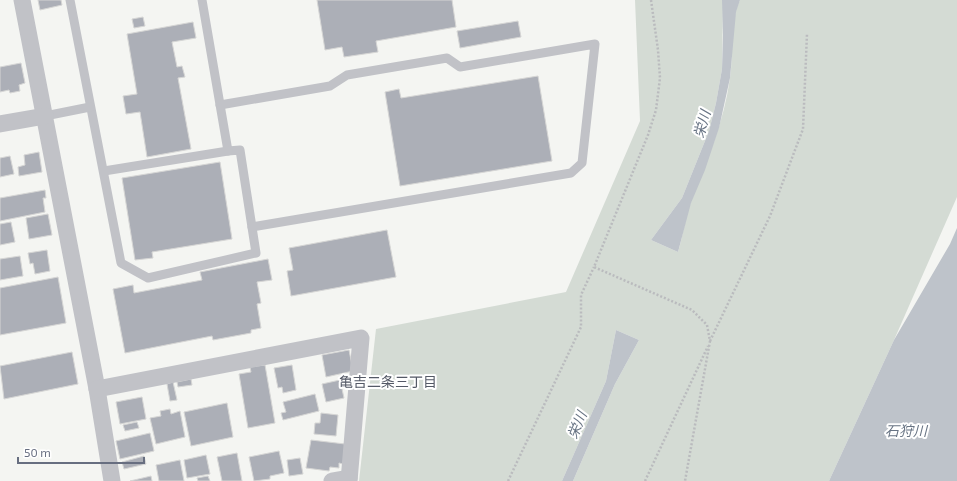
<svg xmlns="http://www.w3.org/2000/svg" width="957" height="481" font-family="'Exo 2','Noto Sans JP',sans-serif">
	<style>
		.green { fill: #d4dbd4 }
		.water { fill: #bec3ca }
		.building { fill: #acafb7; stroke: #d6d6d5 }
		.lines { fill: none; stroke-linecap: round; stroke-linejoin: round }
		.path { stroke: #babbbe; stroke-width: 2.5; stroke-dasharray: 2 2; stroke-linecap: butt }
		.service { stroke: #c1c2c7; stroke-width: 9 }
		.minor { stroke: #c1c2c7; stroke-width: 17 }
		.labels { text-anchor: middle; stroke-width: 4; stroke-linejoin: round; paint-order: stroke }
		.water-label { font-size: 14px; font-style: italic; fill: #687484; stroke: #fff }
		.neighbourhood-label { font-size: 14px; fill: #545966; stroke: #fff }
	</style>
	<rect width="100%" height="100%" fill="#f4f5f2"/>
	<path class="green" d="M 635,0 L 722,0 L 723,2 L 722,69 L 716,103 L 709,131 L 682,198 L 651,240 L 678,252 C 683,236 685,218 691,202 C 707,161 724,122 730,78 C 734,53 729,23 740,0 L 957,0 L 957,197 L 894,340 L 829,481 L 573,481 L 615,384 L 639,340 L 616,330 L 606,381 L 562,481 L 359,481 L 376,329 L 566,292 L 640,121 Z"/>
	<g class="water">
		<path d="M 722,0 L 740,0 L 736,12 L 730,78 L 719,128 L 705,170 L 691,203 L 678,252 L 651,240 L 682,198 L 709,131 L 716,103 L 722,69 L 723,35 Z"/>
		<path d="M 957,228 L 957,481 L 829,481 L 894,340 L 950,244 Z"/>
		<path d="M 616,330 L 639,340 L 615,384 L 573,481 L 562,481 L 606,381 Z"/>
	</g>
	<g class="building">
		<path d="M 38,0 L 61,0 L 62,5 L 40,10 Z"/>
		<path d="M 317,0 L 452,0 L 456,27 L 376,41 L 378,52 L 344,57 L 342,47 L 325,50 Z"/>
		<path d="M 143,17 L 145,26 L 134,28 L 132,19 Z"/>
		<path d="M 518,21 L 521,37 L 460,48 L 457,31 Z"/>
		<path d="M 193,22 L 196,38 L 172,42 L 177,67 L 182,66 L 185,77 L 178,78 L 191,149 L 147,157 L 140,112 L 126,114 L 123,96 L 137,94 L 127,34 Z"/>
		<path d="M 21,63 L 25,83 L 19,85 L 20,91 L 10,93 L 9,90 L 0,92 L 0,67 Z"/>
		<path d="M 538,76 L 552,161 L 400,186 L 385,92 L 399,89 L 401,98 Z"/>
		<path d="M 39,152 L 42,172 L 19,176 L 18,167 L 25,165 L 24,155 Z"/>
		<path d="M 10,156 L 14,174 L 0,177 L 0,158 Z"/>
		<path d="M 220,162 L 232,239 L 152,252 L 153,258 L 135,260 L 122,178 Z"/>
		<path d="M 45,190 L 46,198 L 43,198 L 45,212 L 0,221 L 0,198 Z"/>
		<path d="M 48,214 L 52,235 L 29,239 L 26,218 Z"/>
		<path d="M 11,222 L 15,242 L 0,245 L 0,224 Z"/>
		<path d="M 387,230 L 396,277 L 291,296 L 287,271 L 293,270 L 289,248 Z"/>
		<path d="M 47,250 L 50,271 L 35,274 L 33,263 L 30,264 L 28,253 Z"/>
		<path d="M 20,256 L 23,276 L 0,280 L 0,259 Z"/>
		<path d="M 268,259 L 272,280 L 257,282 L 261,303 L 257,304 L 261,328 L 251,330 L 251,333 L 213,340 L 212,336 L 125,353 L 113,289 L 133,285 L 134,293 L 202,280 L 200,272 Z"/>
		<path d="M 58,277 L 66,323 L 0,335 L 0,288 Z"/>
		<path d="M 349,350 L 353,371 L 326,377 L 322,355 Z"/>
		<path d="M 72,352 L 78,384 L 4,399 L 0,366 Z"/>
		<path d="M 265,365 L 275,423 L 248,428 L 239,374 L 251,372 L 250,367 Z"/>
		<path d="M 292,365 L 296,390 L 283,393 L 282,387 L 278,388 L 274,368 Z"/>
		<path d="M 191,379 L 192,385 L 178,387 L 177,382 Z"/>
		<path d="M 340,380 L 344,398 L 326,402 L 322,384 Z"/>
		<path d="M 173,382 L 177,400 L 170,401 L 167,384 Z"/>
		<path d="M 315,394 L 319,411 L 283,420 L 281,413 L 286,412 L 283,402 Z"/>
		<path d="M 142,397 L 146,419 L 120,424 L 116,402 Z"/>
		<path d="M 227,403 L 233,437 L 191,446 L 184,412 Z"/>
		<path d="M 170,409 L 171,414 L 180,411 L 185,437 L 156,444 L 150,418 L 161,416 L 160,411 Z"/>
		<path d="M 321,413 L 338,415 L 336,436 L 314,434 L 315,423 L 320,423 Z"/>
		<path d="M 137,422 L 139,428 L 125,431 L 123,425 Z"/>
		<path d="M 150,433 L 154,451 L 120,459 L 116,441 Z"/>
		<path d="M 311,440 L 345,444 L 343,464 L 339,463 L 339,468 L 330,467 L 329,471 L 306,468 Z"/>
		<path d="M 279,451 L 284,473 L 270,476 L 270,479 L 254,481 L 249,457 Z"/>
		<path d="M 237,453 L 242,481 L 222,481 L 217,457 Z"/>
		<path d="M 206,455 L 210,474 L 187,478 L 184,460 Z"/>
		<path d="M 144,456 L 146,464 L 124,469 L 122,462 Z"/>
		<path d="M 300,458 L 303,474 L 289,476 L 287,460 Z"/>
		<path d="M 180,460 L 184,481 L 159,481 L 156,465 Z"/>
		<path d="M 151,476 L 152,481 L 130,481 Z"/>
		<path d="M 208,476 L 210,481 L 198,481 L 197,478 Z"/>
	</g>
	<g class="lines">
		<g class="path">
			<path d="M 651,0 L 658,50 L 660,78 L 656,110 L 648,135 L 594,267 L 692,310 L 707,325 L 710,341 L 685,481"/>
			<path d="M 710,341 L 770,216 L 803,129 L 807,34"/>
			<path d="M 508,481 L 581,327 L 581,295 L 594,267"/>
			<path d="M 645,481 L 708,346"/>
		</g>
		<g class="service">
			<path d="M 70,0 L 121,263 L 148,278 L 256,253 L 240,150 L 228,151 L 202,0"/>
			<path d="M 220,105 L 330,86 L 347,75 L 447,58 L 460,67 L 595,44 L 582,163 L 571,173 L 252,227"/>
			<path d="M 45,116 L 90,107"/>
			<path d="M 104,171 L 228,151"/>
		</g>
		<g class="minor">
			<path d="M 22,0 L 97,389 L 112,481"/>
			<path d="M 0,124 L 45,116"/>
			<path d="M 97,389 L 361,338 L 349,481"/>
			<path d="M 332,481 L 349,478"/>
		</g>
	</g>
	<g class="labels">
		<g class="water-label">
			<text transform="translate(702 124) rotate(-74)" y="5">栄川</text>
			<text transform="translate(577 425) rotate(-67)" y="5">栄川</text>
			<text x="906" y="436">石狩川</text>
		</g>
		<g class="neighbourhood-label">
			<text x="388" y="387">亀吉二条三丁目</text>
		</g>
	</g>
	<path d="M18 457v6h126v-6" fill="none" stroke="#676e80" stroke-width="2"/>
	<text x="24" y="457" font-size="12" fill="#676e80" stroke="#ffffff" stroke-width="3" paint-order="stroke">50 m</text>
</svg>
